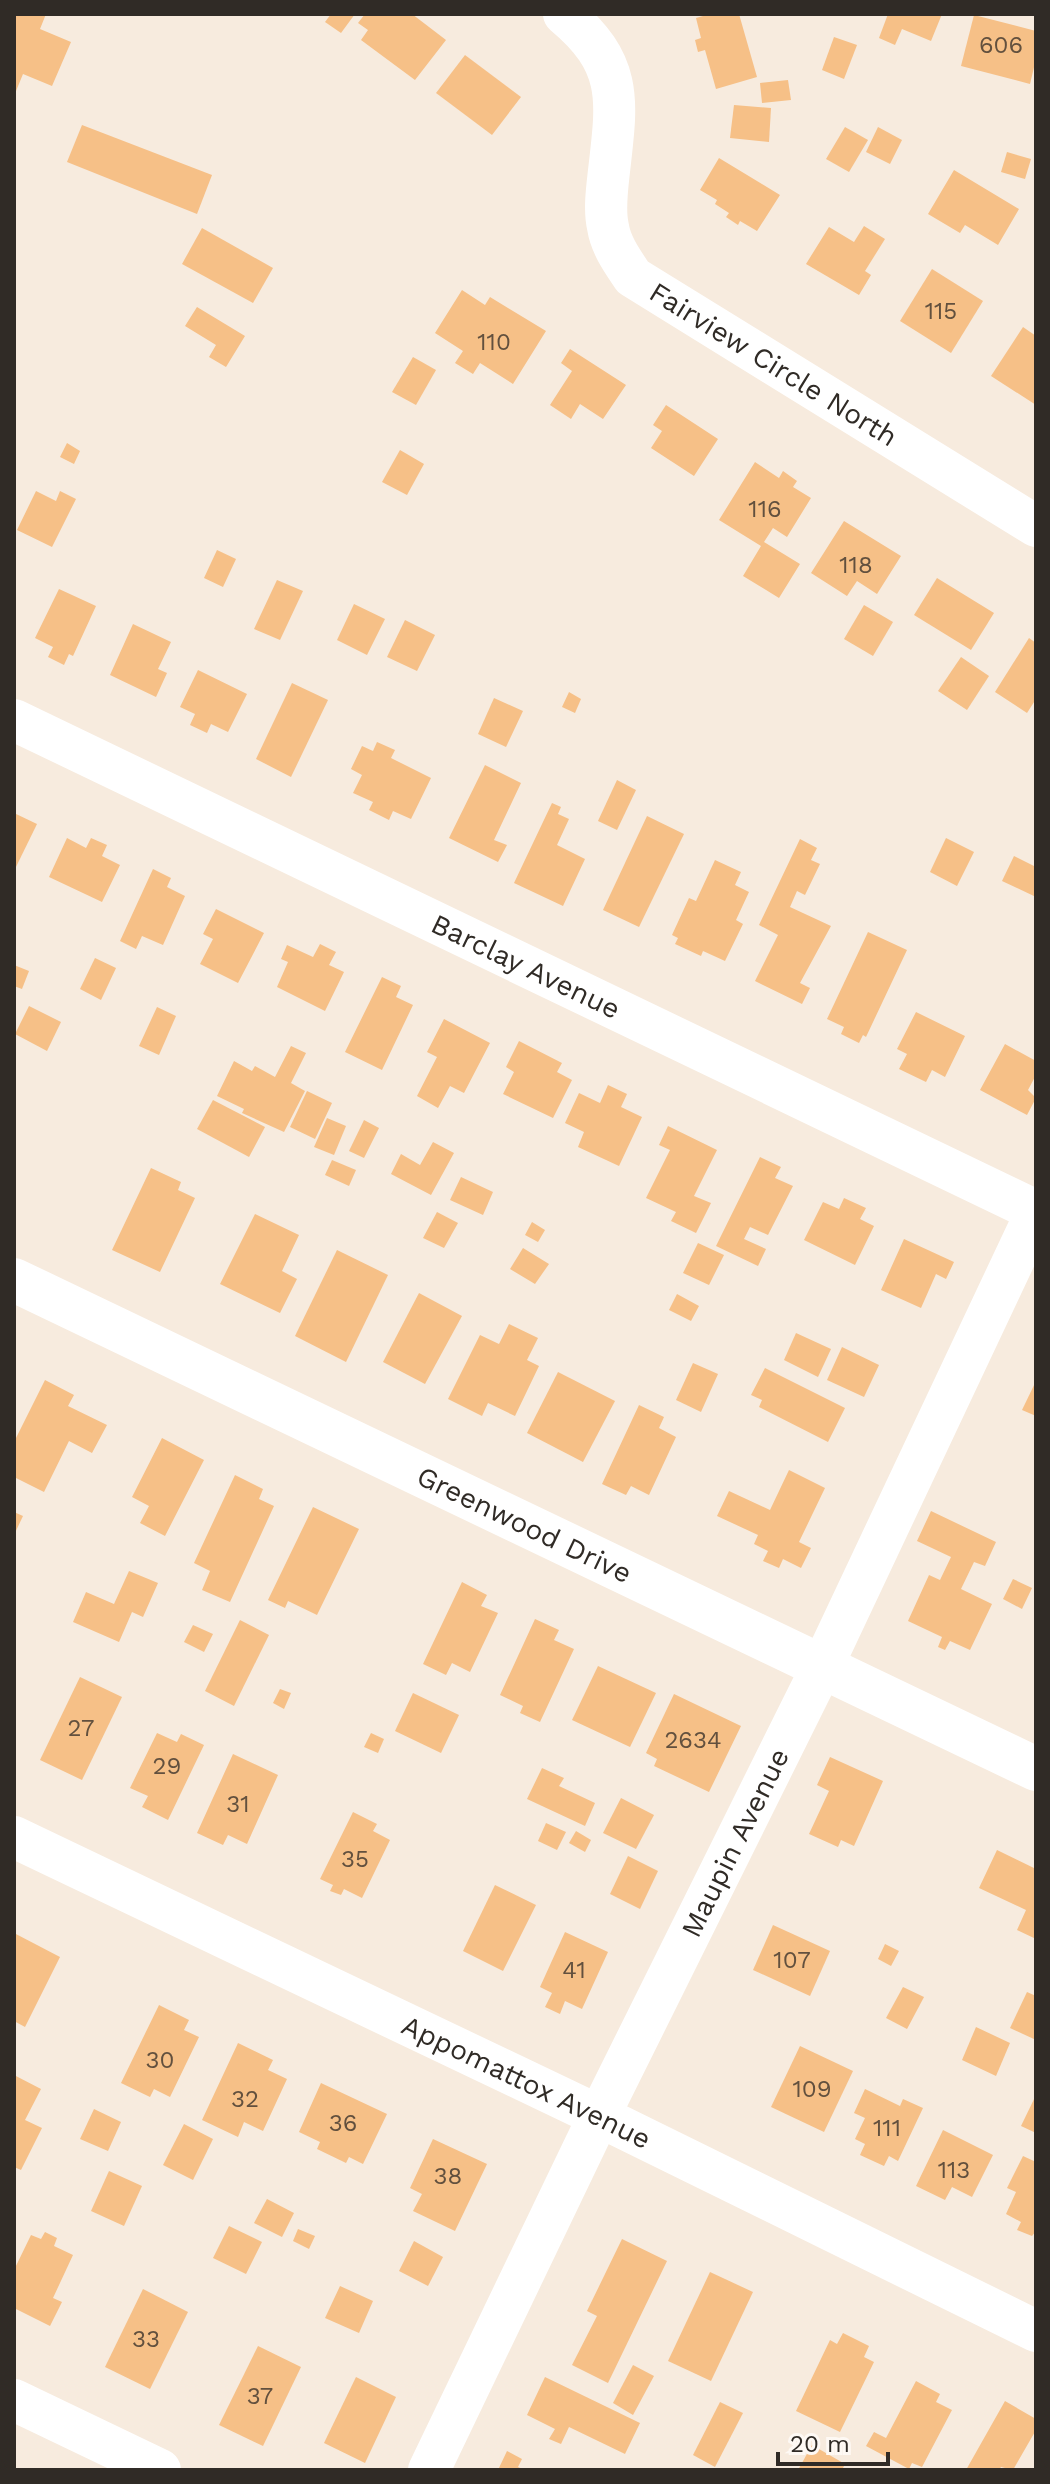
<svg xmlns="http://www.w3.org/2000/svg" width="1050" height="2484" font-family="'Work Sans',sans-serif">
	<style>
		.building { fill: #f6c087 }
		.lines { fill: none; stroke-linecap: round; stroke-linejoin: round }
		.street { stroke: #fff; stroke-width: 42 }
		.secondary { stroke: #fff; stroke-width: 44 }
		.labels { text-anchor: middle; stroke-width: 6; stroke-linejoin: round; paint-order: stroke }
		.number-label { font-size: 24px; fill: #62503e }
		.street-label { font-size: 28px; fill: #302b26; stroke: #fef9f4 }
	</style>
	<rect width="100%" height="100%" fill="#f7ebde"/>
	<g class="building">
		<path d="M 14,14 L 46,14 L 40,29 L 71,42 L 52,86 L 23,74 L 14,96 Z"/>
		<path d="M 331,14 L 355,14 L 341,33 L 325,22 Z"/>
		<path d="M 365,14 L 412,14 L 446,40 L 415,80 L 361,40 L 368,30 L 358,23 Z"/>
		<path d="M 710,14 L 739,14 L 757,77 L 716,89 L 705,50 L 698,52 L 695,40 L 701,38 L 696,18 Z"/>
		<path d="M 888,14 L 942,14 L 931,41 L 902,29 L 895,45 L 879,38 Z"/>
		<path d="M 974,15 L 1036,31 L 1036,59 L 1030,84 L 961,66 Z"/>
		<path d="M 834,37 L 857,45 L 844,79 L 822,70 Z"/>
		<path d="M 465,55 L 521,97 L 492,135 L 436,93 Z"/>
		<path d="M 788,80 L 791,100 L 762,103 L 760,83 Z"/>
		<path d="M 734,105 L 771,108 L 769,142 L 730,138 Z"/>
		<path d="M 82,125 L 212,175 L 197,214 L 67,162 Z"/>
		<path d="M 845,127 L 868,140 L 849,172 L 826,159 Z"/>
		<path d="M 878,127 L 902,140 L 890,164 L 866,152 Z"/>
		<path d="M 1007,152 L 1031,159 L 1025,179 L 1001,172 Z"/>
		<path d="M 719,158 L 780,195 L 757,231 L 740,221 L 738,225 L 726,217 L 729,213 L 715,204 L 717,200 L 700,190 Z"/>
		<path d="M 954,170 L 1019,209 L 998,245 L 965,225 L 960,233 L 928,214 Z"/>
		<path d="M 864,226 L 885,239 L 865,271 L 871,275 L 859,295 L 806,264 L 829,227 L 854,242 Z"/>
		<path d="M 202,228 L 273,268 L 253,303 L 182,264 Z"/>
		<path d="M 932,269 L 983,301 L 951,353 L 900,321 Z"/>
		<path d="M 462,290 L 485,305 L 490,297 L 546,331 L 513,384 L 480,363 L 473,374 L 455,363 L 463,351 L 435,333 Z"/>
		<path d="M 197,307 L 245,336 L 226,367 L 209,357 L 216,345 L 185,326 Z"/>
		<path d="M 1023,327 L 1036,336 L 1036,405 L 991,376 Z"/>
		<path d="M 570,349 L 626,385 L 603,419 L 580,404 L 571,419 L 550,405 L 572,371 L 561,363 Z"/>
		<path d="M 413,357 L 436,370 L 416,405 L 392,392 Z"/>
		<path d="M 666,405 L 718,439 L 694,476 L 651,448 L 662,431 L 653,425 Z"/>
		<path d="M 67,443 L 80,451 L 74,464 L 60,457 Z"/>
		<path d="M 400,450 L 424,464 L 407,495 L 382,482 Z"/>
		<path d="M 755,462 L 779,478 L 783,471 L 797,481 L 793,487 L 811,498 L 787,537 L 773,528 L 764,542 L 800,564 L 779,598 L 743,576 L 761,546 L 719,520 Z"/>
		<path d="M 36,491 L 56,501 L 60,491 L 76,499 L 52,547 L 17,530 Z"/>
		<path d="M 844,521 L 901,556 L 877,594 L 857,581 L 847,596 L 811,573 Z"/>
		<path d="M 217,550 L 236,559 L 223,587 L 204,578 Z"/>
		<path d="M 937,578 L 994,613 L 971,650 L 914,615 Z"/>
		<path d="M 277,580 L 303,591 L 280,640 L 254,629 Z"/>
		<path d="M 59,589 L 96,606 L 73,656 L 69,654 L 64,665 L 48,657 L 53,647 L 35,638 Z"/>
		<path d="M 354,604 L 385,619 L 367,655 L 337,640 Z"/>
		<path d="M 864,605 L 893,622 L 873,656 L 844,639 Z"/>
		<path d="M 405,620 L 435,635 L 417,671 L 387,657 Z"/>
		<path d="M 133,624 L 171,642 L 158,669 L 167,673 L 156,697 L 110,675 Z"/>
		<path d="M 1029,638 L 1036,643 L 1036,699 L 1027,713 L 995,692 Z"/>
		<path d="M 961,657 L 989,676 L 967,710 L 938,691 Z"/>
		<path d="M 198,670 L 247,694 L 228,732 L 211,724 L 207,733 L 190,725 L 195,714 L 180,707 Z"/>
		<path d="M 292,683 L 328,700 L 291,777 L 256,759 Z"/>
		<path d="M 569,692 L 581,699 L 575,713 L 562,707 Z"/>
		<path d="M 494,698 L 523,711 L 506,747 L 478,734 Z"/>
		<path d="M 377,742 L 395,750 L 391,758 L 431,778 L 411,819 L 393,811 L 389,820 L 369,810 L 373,802 L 353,793 L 362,775 L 351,769 L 362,746 L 373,751 Z"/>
		<path d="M 485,765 L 521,783 L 494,840 L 507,845 L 498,862 L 449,838 Z"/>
		<path d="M 617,780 L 636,790 L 617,830 L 598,821 Z"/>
		<path d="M 552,803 L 561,807 L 558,814 L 569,819 L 557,845 L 585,859 L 563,906 L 514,883 Z"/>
		<path d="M 14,813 L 37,824 L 14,871 Z"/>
		<path d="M 647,816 L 684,834 L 639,927 L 603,910 Z"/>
		<path d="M 67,838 L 86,848 L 91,838 L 107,845 L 102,856 L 120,865 L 102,902 L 49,877 Z"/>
		<path d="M 946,838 L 974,852 L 957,886 L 930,872 Z"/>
		<path d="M 800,839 L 817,848 L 811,860 L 820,864 L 805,895 L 797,891 L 790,907 L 831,926 L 800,983 L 810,988 L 802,1004 L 755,981 L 778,935 L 759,925 Z"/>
		<path d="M 1014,856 L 1036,867 L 1036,897 L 1002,881 Z"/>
		<path d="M 715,860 L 741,872 L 735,885 L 749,892 L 736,920 L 743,924 L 725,961 L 703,951 L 701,956 L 675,944 L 678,938 L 672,935 L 689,898 L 696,901 Z"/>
		<path d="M 153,869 L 171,878 L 167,887 L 185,896 L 163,945 L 142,936 L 136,949 L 120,941 Z"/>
		<path d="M 216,909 L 264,933 L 238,983 L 200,964 L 213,939 L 203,934 Z"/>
		<path d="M 868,932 L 907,950 L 866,1037 L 863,1035 L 859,1043 L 841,1034 L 844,1027 L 827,1019 Z"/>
		<path d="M 320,944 L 336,952 L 329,965 L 344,972 L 325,1011 L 277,987 L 288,962 L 281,959 L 287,945 L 313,957 Z"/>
		<path d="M 95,958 L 116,968 L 101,1000 L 80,989 Z"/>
		<path d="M 14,965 L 29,971 L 22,989 L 14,986 Z"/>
		<path d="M 382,977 L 401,986 L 396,997 L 413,1005 L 382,1070 L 345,1052 Z"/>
		<path d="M 29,1006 L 61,1022 L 47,1051 L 15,1034 Z"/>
		<path d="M 157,1007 L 176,1016 L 159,1055 L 139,1046 Z"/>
		<path d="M 916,1012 L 965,1036 L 945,1077 L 932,1070 L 926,1082 L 899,1069 L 907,1054 L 897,1049 Z"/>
		<path d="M 444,1019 L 490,1043 L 464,1093 L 450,1086 L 438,1108 L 417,1096 L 437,1057 L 427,1052 Z"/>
		<path d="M 519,1041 L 562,1063 L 557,1072 L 572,1080 L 553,1118 L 503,1094 L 514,1072 L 506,1067 Z"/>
		<path d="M 1005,1044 L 1036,1061 L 1036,1075 L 1028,1090 L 1036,1098 L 1027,1115 L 980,1090 Z"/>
		<path d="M 291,1046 L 306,1053 L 291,1083 L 305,1091 L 284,1132 L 242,1113 L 244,1109 L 217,1096 L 234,1061 L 252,1071 L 255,1066 L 275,1077 Z"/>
		<path d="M 608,1085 L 627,1094 L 621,1107 L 642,1117 L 619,1166 L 578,1147 L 584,1132 L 565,1123 L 579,1093 L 600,1103 Z"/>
		<path d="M 307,1091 L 332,1103 L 315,1139 L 290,1127 Z"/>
		<path d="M 213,1100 L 265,1127 L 249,1157 L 197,1129 Z"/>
		<path d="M 327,1118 L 346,1126 L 334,1155 L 314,1147 Z"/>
		<path d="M 364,1120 L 379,1128 L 364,1158 L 349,1151 Z"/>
		<path d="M 668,1126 L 717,1150 L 694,1196 L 711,1203 L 696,1233 L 671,1221 L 676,1212 L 646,1198 L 670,1150 L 659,1145 Z"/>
		<path d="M 433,1142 L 454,1153 L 431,1195 L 391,1174 L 401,1154 L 420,1165 Z"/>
		<path d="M 760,1157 L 781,1167 L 775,1178 L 793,1186 L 768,1235 L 750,1227 L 744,1239 L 766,1249 L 758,1266 L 716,1246 Z"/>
		<path d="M 332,1160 L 356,1170 L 349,1186 L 325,1175 Z"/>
		<path d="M 151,1168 L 181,1182 L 178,1190 L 195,1198 L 160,1272 L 112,1250 Z"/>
		<path d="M 461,1177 L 493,1192 L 483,1215 L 450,1200 Z"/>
		<path d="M 844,1198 L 866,1208 L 860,1219 L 874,1226 L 855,1265 L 804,1240 L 823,1202 L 839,1209 Z"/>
		<path d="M 437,1212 L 458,1223 L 444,1248 L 423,1238 Z"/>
		<path d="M 255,1214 L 299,1235 L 282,1271 L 297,1279 L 280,1313 L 220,1284 Z"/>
		<path d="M 532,1222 L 545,1230 L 538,1242 L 525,1235 Z"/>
		<path d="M 904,1239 L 954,1262 L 946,1279 L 936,1274 L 921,1308 L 881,1290 Z"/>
		<path d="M 698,1243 L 724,1255 L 709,1285 L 683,1273 Z"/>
		<path d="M 523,1248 L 549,1264 L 535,1284 L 510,1269 Z"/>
		<path d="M 337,1250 L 388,1275 L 346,1362 L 295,1336 Z"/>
		<path d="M 419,1293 L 462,1316 L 425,1384 L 383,1362 Z"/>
		<path d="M 677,1294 L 699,1306 L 691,1321 L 669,1310 Z"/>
		<path d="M 509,1324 L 538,1338 L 527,1360 L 539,1366 L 515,1416 L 488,1403 L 482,1416 L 448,1399 L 480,1335 L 499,1344 Z"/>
		<path d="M 796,1333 L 831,1349 L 818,1377 L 784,1360 Z"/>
		<path d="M 842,1347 L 879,1365 L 864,1397 L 827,1380 Z"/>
		<path d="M 693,1363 L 718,1374 L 701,1412 L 676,1400 Z"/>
		<path d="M 765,1368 L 845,1408 L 828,1442 L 759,1407 L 762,1400 L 751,1395 Z"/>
		<path d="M 558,1372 L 615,1401 L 583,1462 L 527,1433 Z"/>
		<path d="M 45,1380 L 74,1395 L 68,1406 L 107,1425 L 92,1453 L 69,1441 L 44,1492 L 14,1477 L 14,1442 Z"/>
		<path d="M 1036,1381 L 1036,1416 L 1022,1410 Z"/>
		<path d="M 639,1405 L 664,1417 L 659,1428 L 676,1437 L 649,1495 L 631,1486 L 626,1495 L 602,1484 Z"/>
		<path d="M 162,1438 L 204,1460 L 165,1536 L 140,1523 L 149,1506 L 132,1497 Z"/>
		<path d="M 789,1470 L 825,1488 L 799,1542 L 811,1548 L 801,1568 L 783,1559 L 779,1568 L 763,1561 L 768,1551 L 754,1544 L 758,1535 L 717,1516 L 729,1491 L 770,1510 Z"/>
		<path d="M 235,1475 L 263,1489 L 259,1499 L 274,1506 L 230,1602 L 202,1590 L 210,1571 L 194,1563 Z"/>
		<path d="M 313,1507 L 359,1529 L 317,1615 L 288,1601 L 285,1608 L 268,1600 Z"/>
		<path d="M 931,1511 L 996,1542 L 985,1566 L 974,1562 L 961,1589 L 992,1604 L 970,1650 L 950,1641 L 945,1650 L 938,1647 L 942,1637 L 908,1621 L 929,1575 L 940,1580 L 951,1557 L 917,1541 Z"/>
		<path d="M 14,1512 L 23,1516 L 14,1535 Z"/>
		<path d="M 129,1571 L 158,1583 L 143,1617 L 132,1612 L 119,1642 L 73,1622 L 86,1592 L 114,1604 Z"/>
		<path d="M 1013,1579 L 1032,1588 L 1022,1609 L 1003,1599 Z"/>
		<path d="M 462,1582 L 487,1595 L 481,1606 L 498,1613 L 470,1672 L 452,1663 L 446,1675 L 423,1664 Z"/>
		<path d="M 535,1619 L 559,1630 L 554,1640 L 574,1649 L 540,1722 L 520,1713 L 523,1706 L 500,1695 Z"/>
		<path d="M 240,1620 L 269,1635 L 234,1706 L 205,1691 Z"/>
		<path d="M 193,1625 L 213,1634 L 204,1652 L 184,1642 Z"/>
		<path d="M 598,1666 L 656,1693 L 630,1747 L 572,1720 Z"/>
		<path d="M 80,1677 L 122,1697 L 82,1780 L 40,1760 Z"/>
		<path d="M 280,1689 L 291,1693 L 284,1709 L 273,1703 Z"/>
		<path d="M 413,1693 L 459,1715 L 441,1753 L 395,1731 Z"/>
		<path d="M 674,1694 L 741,1726 L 709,1792 L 654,1766 L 657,1759 L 646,1753 Z"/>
		<path d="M 157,1733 L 177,1742 L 181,1734 L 204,1745 L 168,1820 L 142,1807 L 148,1796 L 130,1788 Z"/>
		<path d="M 371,1733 L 384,1739 L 378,1753 L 364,1747 Z"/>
		<path d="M 233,1754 L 278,1775 L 247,1844 L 228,1835 L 223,1845 L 197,1833 Z"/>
		<path d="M 830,1757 L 883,1781 L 854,1846 L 841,1840 L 838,1847 L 809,1834 L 829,1791 L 817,1785 Z"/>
		<path d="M 542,1768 L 564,1778 L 559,1786 L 595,1803 L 585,1826 L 527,1799 Z"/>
		<path d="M 621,1798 L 654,1815 L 636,1849 L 603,1833 Z"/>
		<path d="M 353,1812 L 377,1824 L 373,1831 L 390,1840 L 362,1898 L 344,1889 L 341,1895 L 330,1891 L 333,1885 L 320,1879 Z"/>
		<path d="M 546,1823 L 566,1832 L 557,1850 L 538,1841 Z"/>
		<path d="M 576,1831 L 591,1840 L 585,1852 L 569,1843 Z"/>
		<path d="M 997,1850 L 1036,1869 L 1036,1939 L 1017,1930 L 1026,1910 L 979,1888 Z"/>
		<path d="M 628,1856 L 658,1871 L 640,1909 L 610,1894 Z"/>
		<path d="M 495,1885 L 536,1905 L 503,1971 L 463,1951 Z"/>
		<path d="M 773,1925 L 830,1951 L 810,1996 L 753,1970 Z"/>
		<path d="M 565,1932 L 608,1952 L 582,2009 L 565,2001 L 560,2014 L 545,2007 L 552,1993 L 540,1987 Z"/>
		<path d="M 14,1933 L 60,1957 L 25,2027 L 14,2021 Z"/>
		<path d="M 885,1944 L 899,1951 L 891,1966 L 878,1959 Z"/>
		<path d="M 903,1987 L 924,1997 L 907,2029 L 886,2018 Z"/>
		<path d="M 1027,1992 L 1036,1996 L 1036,2040 L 1010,2028 Z"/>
		<path d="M 159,2005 L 189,2020 L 184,2030 L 199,2037 L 170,2097 L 154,2089 L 150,2097 L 121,2083 Z"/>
		<path d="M 976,2027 L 1010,2043 L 996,2076 L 962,2060 Z"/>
		<path d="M 238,2043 L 273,2060 L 268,2070 L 287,2079 L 263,2131 L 244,2122 L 238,2137 L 202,2120 Z"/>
		<path d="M 800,2046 L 853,2071 L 824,2132 L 771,2107 Z"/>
		<path d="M 14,2075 L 41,2089 L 25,2120 L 42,2128 L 21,2170 L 14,2167 Z"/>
		<path d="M 321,2083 L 387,2114 L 363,2164 L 349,2157 L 346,2163 L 317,2149 L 320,2142 L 299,2132 Z"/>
		<path d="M 865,2089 L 900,2106 L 903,2099 L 923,2108 L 898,2161 L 889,2156 L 884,2166 L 860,2155 L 865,2144 L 855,2139 L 865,2118 L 854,2113 Z"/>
		<path d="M 1036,2095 L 1036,2133 L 1021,2126 Z"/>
		<path d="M 94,2109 L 121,2122 L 108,2151 L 80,2139 Z"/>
		<path d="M 184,2124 L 213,2139 L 193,2180 L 163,2165 Z"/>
		<path d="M 943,2130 L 993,2155 L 972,2197 L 952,2187 L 945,2200 L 916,2186 Z"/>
		<path d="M 433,2139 L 487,2164 L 455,2231 L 413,2211 L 422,2194 L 410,2188 Z"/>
		<path d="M 1023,2156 L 1036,2162 L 1036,2231 L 1032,2236 L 1017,2230 L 1021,2222 L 1006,2214 L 1016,2192 L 1007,2188 Z"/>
		<path d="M 109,2171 L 142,2186 L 124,2226 L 91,2211 Z"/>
		<path d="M 267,2199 L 294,2213 L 282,2237 L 254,2223 Z"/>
		<path d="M 229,2226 L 262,2242 L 246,2274 L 213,2258 Z"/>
		<path d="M 298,2229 L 315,2236 L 309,2249 L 293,2241 Z"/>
		<path d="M 45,2232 L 57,2238 L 54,2246 L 73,2255 L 53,2298 L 62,2302 L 50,2326 L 14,2308 L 14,2270 L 31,2235 L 41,2239 Z"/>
		<path d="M 622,2239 L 667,2261 L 608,2383 L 572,2365 L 597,2316 L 587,2311 Z"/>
		<path d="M 414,2241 L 443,2257 L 428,2286 L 399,2271 Z"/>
		<path d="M 710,2272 L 753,2292 L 711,2381 L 668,2361 Z"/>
		<path d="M 340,2286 L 373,2301 L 359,2333 L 325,2318 Z"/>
		<path d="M 143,2289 L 188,2312 L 150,2389 L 105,2367 Z"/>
		<path d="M 843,2333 L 869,2346 L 864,2357 L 874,2362 L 840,2432 L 796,2411 L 830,2340 L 837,2344 Z"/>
		<path d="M 258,2346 L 301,2367 L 263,2446 L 219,2425 Z"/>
		<path d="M 633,2365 L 654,2376 L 633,2415 L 613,2403 Z"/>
		<path d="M 356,2377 L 396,2397 L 365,2463 L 324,2443 Z"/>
		<path d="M 545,2377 L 640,2423 L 625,2454 L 569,2427 L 561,2444 L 549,2439 L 555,2429 L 527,2415 Z"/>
		<path d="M 916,2381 L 940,2394 L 936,2402 L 952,2410 L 922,2467 L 912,2463 L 909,2469 L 866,2446 L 874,2432 L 886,2438 Z"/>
		<path d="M 1005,2401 L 1036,2419 L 1036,2430 L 1013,2470 L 1001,2467 L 999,2470 L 966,2470 Z"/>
		<path d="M 720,2402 L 743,2413 L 715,2467 L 693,2455 Z"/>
		<path d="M 812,2445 L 845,2464 L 842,2470 L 798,2470 Z"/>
		<path d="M 507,2451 L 522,2459 L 518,2467 L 525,2470 L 498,2470 Z"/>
	</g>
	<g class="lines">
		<g class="street">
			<path id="s1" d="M 564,14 C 624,64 617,101 609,171 C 607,189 604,210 608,227 C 611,246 623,262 633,277 L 1036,526"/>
			<path id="s2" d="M 14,720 L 1036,1211"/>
			<path id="s3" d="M 14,1837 L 599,2116 L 1036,2331"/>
			<path d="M 14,2400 L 160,2470"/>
			<path id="s4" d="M 429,2470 L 599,2116 L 822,1667 L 1036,1213"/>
		</g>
		<path class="secondary" id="s5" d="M 14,1280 L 1036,1769"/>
	</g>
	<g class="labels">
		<g class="number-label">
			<text x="1001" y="53">606</text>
			<text x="941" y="319">115</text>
			<text x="494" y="350">110</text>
			<text x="765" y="517">116</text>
			<text x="856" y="573">118</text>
			<text x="81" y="1736">27</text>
			<text x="693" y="1748">2634</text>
			<text x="167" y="1774">29</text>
			<text x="238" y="1812">31</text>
			<text x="355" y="1867">35</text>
			<text x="792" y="1968">107</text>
			<text x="574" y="1978">41</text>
			<text x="160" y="2068">30</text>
			<text x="812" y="2097">109</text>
			<text x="245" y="2107">32</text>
			<text x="343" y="2131">36</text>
			<text x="887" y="2136">111</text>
			<text x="954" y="2178">113</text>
			<text x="448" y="2184">38</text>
			<text x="146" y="2347">33</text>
			<text x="260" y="2404">37</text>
		</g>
		<g class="street-label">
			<text dy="10" stroke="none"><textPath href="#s1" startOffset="452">Fairview Circle North</textPath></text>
			<text dy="10" stroke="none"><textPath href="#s2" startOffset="568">Barclay Avenue</textPath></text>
			<text dy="10" stroke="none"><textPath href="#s5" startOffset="566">Greenwood Drive</textPath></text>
			<text dy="10" stroke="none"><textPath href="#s4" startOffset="698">Maupin Avenue</textPath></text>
			<text dy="10" stroke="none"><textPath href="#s3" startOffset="568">Appomattox Avenue</textPath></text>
		</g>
	</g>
	<rect width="1050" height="2484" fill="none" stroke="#302b26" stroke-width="32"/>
	<path d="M778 2452v12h110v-12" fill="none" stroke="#302b26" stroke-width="4"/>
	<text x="790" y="2452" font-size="24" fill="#302b26" stroke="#fef9f4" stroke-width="6" paint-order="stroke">20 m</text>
</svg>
